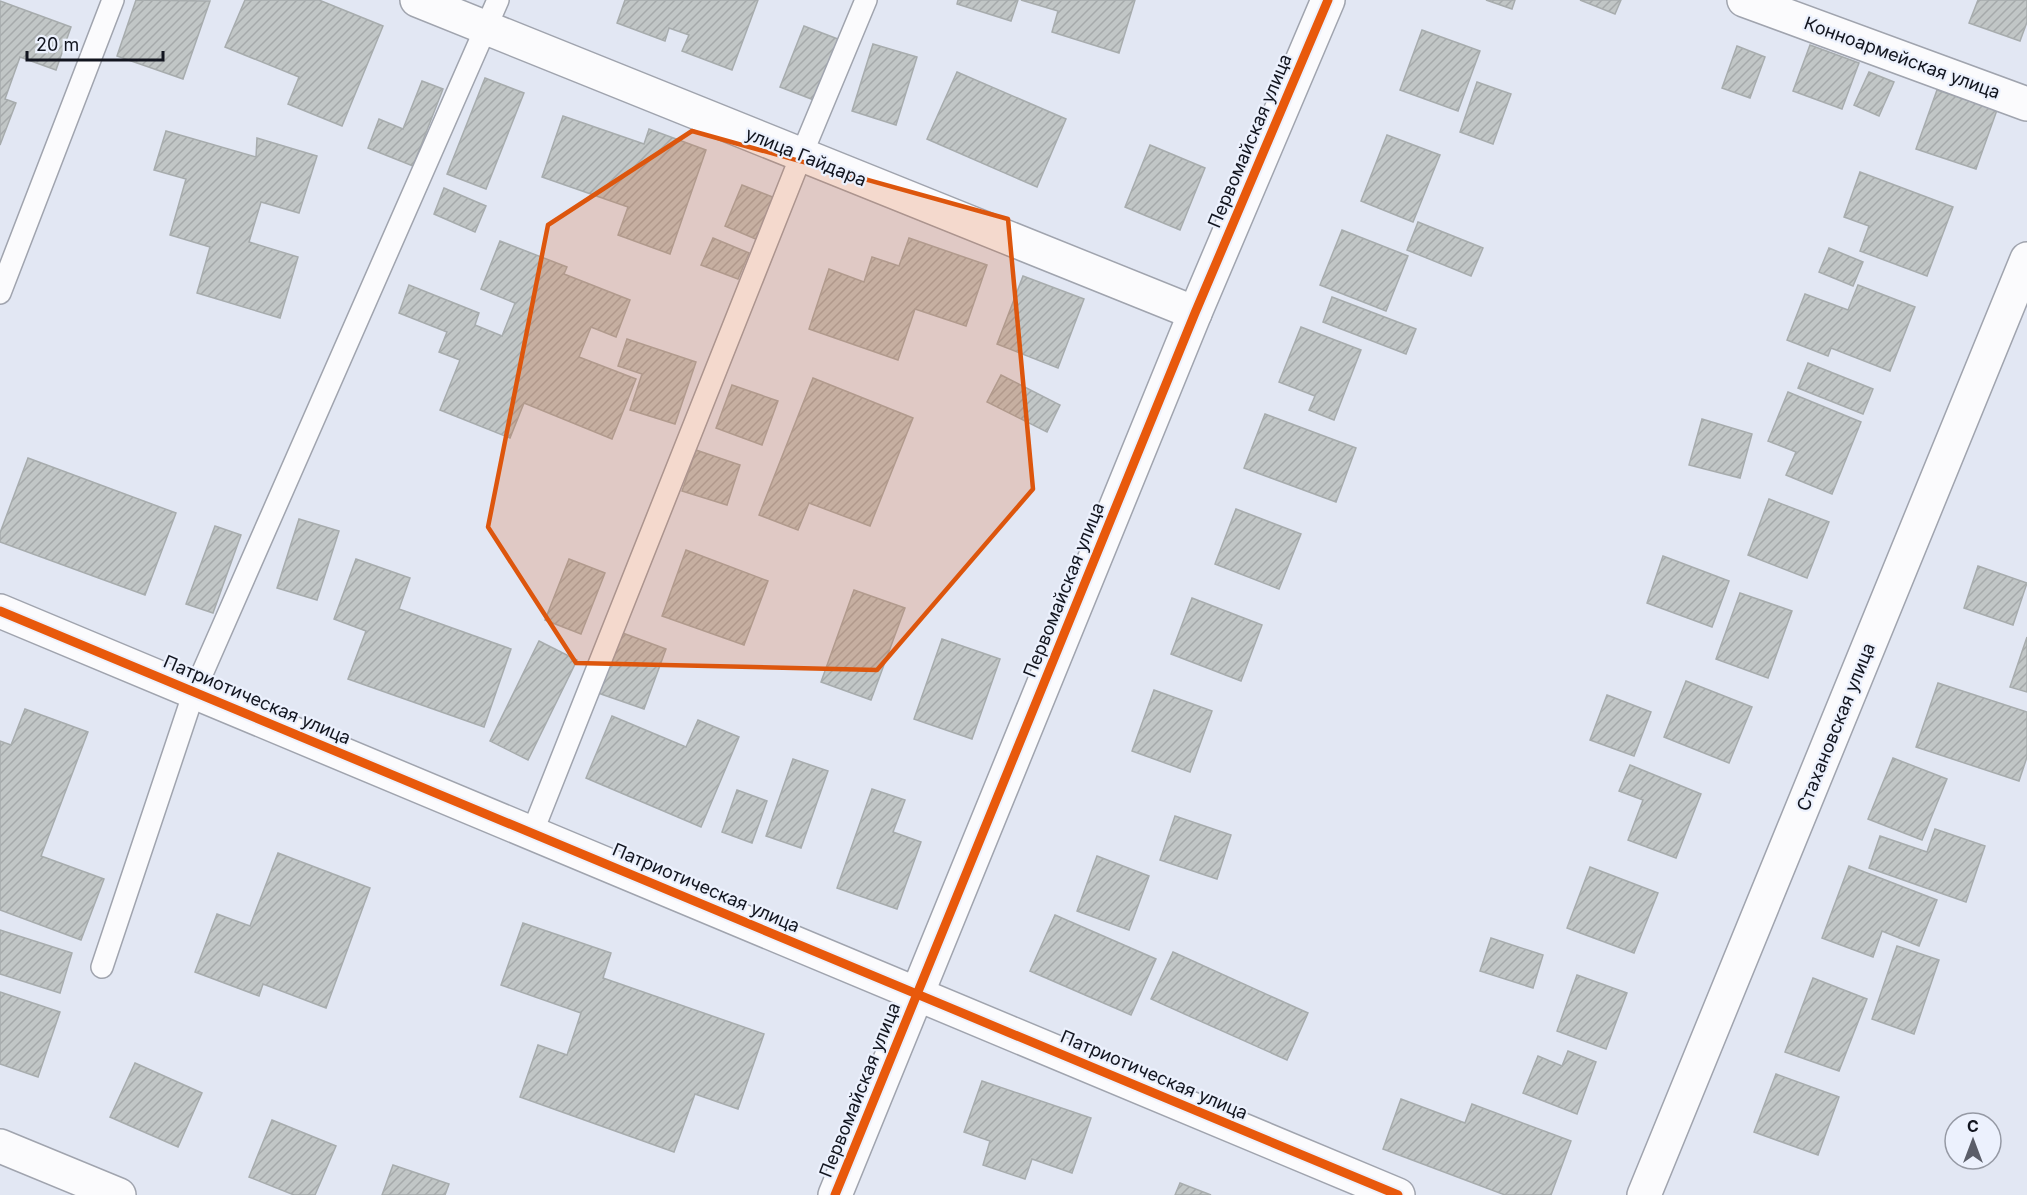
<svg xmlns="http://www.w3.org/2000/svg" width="2027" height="1195" font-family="Inter,sans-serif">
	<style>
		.building { fill: url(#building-hatch); stroke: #a7acad; stroke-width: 1.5 }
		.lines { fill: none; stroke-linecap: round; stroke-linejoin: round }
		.lane-casing { stroke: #a0a4ae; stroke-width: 24 }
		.street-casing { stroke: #a0a4ae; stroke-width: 36 }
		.lane { stroke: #fbfbfd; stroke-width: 21 }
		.street { stroke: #fbfbfd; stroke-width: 33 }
		.cycleway-casing { stroke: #ecf1fd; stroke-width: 13 }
		.cycleway { stroke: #e8590c; stroke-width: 9 }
		.marked { fill: #dd560d; fill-opacity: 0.2; stroke: #dd560d; stroke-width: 4.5; stroke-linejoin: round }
		.labels { text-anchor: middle; stroke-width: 4.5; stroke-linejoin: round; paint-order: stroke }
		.street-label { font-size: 18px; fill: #12151f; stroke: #ecf1fd }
	</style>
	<defs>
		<pattern id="building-hatch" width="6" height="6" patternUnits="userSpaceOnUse" patternTransform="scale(1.5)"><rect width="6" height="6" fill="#c1c6c6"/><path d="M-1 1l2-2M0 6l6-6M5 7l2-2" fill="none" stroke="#a5a9aa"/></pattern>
	</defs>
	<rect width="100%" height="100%" fill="#e2e7f3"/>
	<g class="building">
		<path d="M 136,0 L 210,1 L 183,79 L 117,56 Z"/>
		<path d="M 245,0 L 319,0 L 383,26 L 342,126 L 288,104 L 299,77 L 225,47 Z"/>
		<path d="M 625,0 L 758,0 L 732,70 L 682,51 L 689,35 L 669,28 L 665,41 L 617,23 Z"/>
		<path d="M 958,0 L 1018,0 L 1011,21 L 957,4 Z"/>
		<path d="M 1021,0 L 1135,0 L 1119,53 L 1052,32 L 1058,11 Z"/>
		<path d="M 1486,0 L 1515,0 L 1512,9 Z"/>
		<path d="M 1580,0 L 1621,0 L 1615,14 Z"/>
		<path d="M 1978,0 L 2027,0 L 2027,22 L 2020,41 L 1969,23 Z"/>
		<path d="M 0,1 L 71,27 L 56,70 L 20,57 L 5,99 L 16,103 L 0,145 Z"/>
		<path d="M 804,26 L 843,41 L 819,102 L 780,87 Z"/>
		<path d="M 1422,30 L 1480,51 L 1458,111 L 1400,90 Z"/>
		<path d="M 873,44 L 917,57 L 896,125 L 852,111 Z"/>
		<path d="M 1810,45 L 1859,63 L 1842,109 L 1793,91 Z"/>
		<path d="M 1737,46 L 1765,57 L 1750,98 L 1722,88 Z"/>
		<path d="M 957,72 L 1066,119 L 1037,187 L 927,139 Z"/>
		<path d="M 1869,72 L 1894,82 L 1879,116 L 1854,105 Z"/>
		<path d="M 485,78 L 524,93 L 486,189 L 447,174 Z"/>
		<path d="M 422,81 L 443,89 L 413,166 L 368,148 L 379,119 L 403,129 Z"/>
		<path d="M 1477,82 L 1511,94 L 1493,144 L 1460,132 Z"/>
		<path d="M 1937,90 L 1997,110 L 1976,169 L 1916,149 Z"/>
		<path d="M 563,116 L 644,144 L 649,129 L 706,150 L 670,254 L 618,235 L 628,207 L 542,177 Z"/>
		<path d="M 166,131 L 256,157 L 257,138 L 317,156 L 299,213 L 261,202 L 249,242 L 298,257 L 280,318 L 197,293 L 210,247 L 170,235 L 186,179 L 154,170 Z"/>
		<path d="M 1387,135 L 1440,155 L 1413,222 L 1361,201 Z"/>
		<path d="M 1150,145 L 1205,168 L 1180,230 L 1125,207 Z"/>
		<path d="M 1860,172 L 1953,207 L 1927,276 L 1860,251 L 1869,226 L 1844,217 Z"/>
		<path d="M 742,185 L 775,198 L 758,240 L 725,226 Z"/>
		<path d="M 444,188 L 486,206 L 475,232 L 434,214 Z"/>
		<path d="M 1418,222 L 1483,248 L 1471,276 L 1407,250 Z"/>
		<path d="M 1342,230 L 1408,256 L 1386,311 L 1320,285 Z"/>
		<path d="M 713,238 L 749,253 L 738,279 L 701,265 Z"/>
		<path d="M 909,238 L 987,265 L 966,326 L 915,309 L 898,360 L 809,329 L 829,269 L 864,282 L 872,257 L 899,266 Z"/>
		<path d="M 500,241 L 567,267 L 564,274 L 630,300 L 616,337 L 591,327 L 579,357 L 636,379 L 612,439 L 524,403 L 510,438 L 440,410 L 460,360 L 439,352 L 447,332 L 399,313 L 409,285 L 479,313 L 475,325 L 502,336 L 515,303 L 481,289 Z"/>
		<path d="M 1829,248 L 1863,262 L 1853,286 L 1819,272 Z"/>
		<path d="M 1023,276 L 1084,299 L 1058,368 L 997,344 Z"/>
		<path d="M 1858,285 L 1915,307 L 1890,371 L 1831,348 L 1828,356 L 1787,340 L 1805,294 L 1848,310 Z"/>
		<path d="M 1332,297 L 1416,329 L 1406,354 L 1323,322 Z"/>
		<path d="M 1301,327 L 1361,350 L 1334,420 L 1309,410 L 1315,396 L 1279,382 Z"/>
		<path d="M 627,339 L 696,362 L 675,424 L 630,410 L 642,374 L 618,366 Z"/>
		<path d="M 1808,363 L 1873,389 L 1863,414 L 1798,388 Z"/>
		<path d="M 1001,375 L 1060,405 L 1047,432 L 987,402 Z"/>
		<path d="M 813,378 L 913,418 L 870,526 L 809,503 L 798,530 L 759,515 Z"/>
		<path d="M 732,385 L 778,401 L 762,445 L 716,428 Z"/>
		<path d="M 1788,392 L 1861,422 L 1832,494 L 1786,475 L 1796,452 L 1768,441 Z"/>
		<path d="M 1265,414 L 1356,448 L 1336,502 L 1244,468 Z"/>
		<path d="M 1702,419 L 1752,434 L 1740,478 L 1689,465 Z"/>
		<path d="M 696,450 L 740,465 L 727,505 L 682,491 Z"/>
		<path d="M 28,458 L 176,513 L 145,595 L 0,542 L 0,533 Z"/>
		<path d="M 1769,499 L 1829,522 L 1807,578 L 1748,555 Z"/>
		<path d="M 1236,509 L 1301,534 L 1279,589 L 1215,564 Z"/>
		<path d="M 299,519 L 339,531 L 317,600 L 277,588 Z"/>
		<path d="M 215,526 L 241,535 L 213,613 L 186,604 Z"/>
		<path d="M 686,550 L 768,581 L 744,645 L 662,616 Z"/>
		<path d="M 1663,556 L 1729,581 L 1712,627 L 1647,603 Z"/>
		<path d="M 356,559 L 410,578 L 399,609 L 511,649 L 484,727 L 348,679 L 366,631 L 334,619 Z"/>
		<path d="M 569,559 L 605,573 L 581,634 L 545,620 Z"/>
		<path d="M 1978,566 L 2027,583 L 2013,625 L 1964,608 Z"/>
		<path d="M 854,590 L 905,608 L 871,700 L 821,682 Z"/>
		<path d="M 1740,593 L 1792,611 L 1768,678 L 1716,659 Z"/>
		<path d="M 1192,598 L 1262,625 L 1241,681 L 1171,654 Z"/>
		<path d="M 620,632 L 666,649 L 644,709 L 598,693 Z"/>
		<path d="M 2027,637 L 2027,692 L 2010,687 Z"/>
		<path d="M 942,639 L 1000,659 L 972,739 L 914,719 Z"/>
		<path d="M 539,641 L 577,660 L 528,760 L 490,741 Z"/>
		<path d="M 1686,681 L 1752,707 L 1729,763 L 1664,737 Z"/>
		<path d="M 1938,683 L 2027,712 L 2027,757 L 2019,781 L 1916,747 Z"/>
		<path d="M 1154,690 L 1212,711 L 1190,772 L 1132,751 Z"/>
		<path d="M 1607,695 L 1651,712 L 1634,756 L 1590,740 Z"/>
		<path d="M 25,709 L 88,732 L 41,856 L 104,879 L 81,940 L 0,910 L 0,741 L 11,745 Z"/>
		<path d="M 612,716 L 686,747 L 698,720 L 739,737 L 701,827 L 586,778 Z"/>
		<path d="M 1893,758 L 1947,779 L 1922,840 L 1868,819 Z"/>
		<path d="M 793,759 L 828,771 L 801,848 L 766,836 Z"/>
		<path d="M 1630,765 L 1701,794 L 1676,858 L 1628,840 L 1643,800 L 1619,791 Z"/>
		<path d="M 872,789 L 905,800 L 893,832 L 921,842 L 897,909 L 837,888 Z"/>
		<path d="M 737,790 L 767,801 L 752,843 L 722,832 Z"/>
		<path d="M 1175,816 L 1231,835 L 1217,879 L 1160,860 Z"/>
		<path d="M 1935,829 L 1985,846 L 1966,902 L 1869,868 L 1880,836 L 1927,852 Z"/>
		<path d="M 278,853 L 370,888 L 326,1008 L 263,984 L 259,996 L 195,972 L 217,914 L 250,926 Z"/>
		<path d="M 1097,856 L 1149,876 L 1129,930 L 1077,911 Z"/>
		<path d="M 1849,866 L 1937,900 L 1919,946 L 1882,931 L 1873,957 L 1822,938 Z"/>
		<path d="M 1590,867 L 1658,893 L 1634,953 L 1567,928 Z"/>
		<path d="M 1055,915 L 1156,959 L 1131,1015 L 1030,971 Z"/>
		<path d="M 523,923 L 611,953 L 603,978 L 764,1034 L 738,1109 L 695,1094 L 674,1152 L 520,1097 L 538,1045 L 567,1055 L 581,1013 L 501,985 Z"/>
		<path d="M 0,930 L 72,953 L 60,993 L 0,974 Z"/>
		<path d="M 1491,938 L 1543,955 L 1533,988 L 1480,971 Z"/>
		<path d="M 1897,946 L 1939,960 L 1914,1034 L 1872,1019 Z"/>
		<path d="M 1173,952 L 1308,1013 L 1287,1060 L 1151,999 Z"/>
		<path d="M 1577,975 L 1627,993 L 1606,1049 L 1557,1031 Z"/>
		<path d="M 1813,978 L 1867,999 L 1839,1071 L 1785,1052 Z"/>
		<path d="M 0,992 L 60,1012 L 38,1077 L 0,1064 Z"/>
		<path d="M 1568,1051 L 1596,1062 L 1577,1114 L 1523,1093 L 1538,1056 L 1562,1066 Z"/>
		<path d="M 135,1063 L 202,1093 L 178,1147 L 110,1117 Z"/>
		<path d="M 1776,1074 L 1839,1097 L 1818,1155 L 1754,1132 Z"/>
		<path d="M 982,1081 L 1091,1118 L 1072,1173 L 1032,1159 L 1025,1179 L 983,1165 L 990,1141 L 964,1132 Z"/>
		<path d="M 1401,1099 L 1465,1123 L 1472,1104 L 1571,1141 L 1551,1195 L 1505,1195 L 1383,1149 Z"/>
		<path d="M 272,1120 L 336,1146 L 315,1195 L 294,1195 L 249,1177 Z"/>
		<path d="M 393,1165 L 449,1184 L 445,1195 L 382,1195 Z"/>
		<path d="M 1180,1183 L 1211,1195 L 1175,1195 Z"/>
	</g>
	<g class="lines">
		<defs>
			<g id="lane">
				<path d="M 0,293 L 113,0"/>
				<path d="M 532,833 L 801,156 L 866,0"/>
				<path d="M 102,967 L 194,692 L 498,0"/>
			</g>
			<g id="street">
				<path d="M 417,0 L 1195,313"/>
				<path d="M 1744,0 L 2027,104"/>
				<path d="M 0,611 L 1398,1195"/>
				<path d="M 0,1146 L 119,1195"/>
				<path d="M 835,1195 L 1195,313 L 1328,0"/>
				<path d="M 1644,1195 L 2027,259"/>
			</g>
		</defs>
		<use href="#lane" class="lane-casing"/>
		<use href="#street" class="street-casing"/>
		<use href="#lane" class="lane"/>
		<use href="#street" class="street"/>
		<defs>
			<g id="cycleway">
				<path d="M 0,611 L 1398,1195"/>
				<path d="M 835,1195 L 1195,313 L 1328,0"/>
			</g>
		</defs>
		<use href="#cycleway" class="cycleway-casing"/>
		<use href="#cycleway" class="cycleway"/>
	</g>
	<path class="marked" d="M 692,131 L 1008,219 L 1033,489 L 877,670 L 576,663 L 488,527 L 548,225 Z"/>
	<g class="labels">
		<g class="street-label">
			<text transform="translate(1902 58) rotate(20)" y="6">Конноармейская улица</text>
			<text transform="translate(1250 141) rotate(-67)" y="6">Первомайская улица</text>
			<text transform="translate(806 157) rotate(22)" y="6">улица Гайдара</text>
			<text transform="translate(1064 590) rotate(-68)" y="6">Первомайская улица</text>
			<text transform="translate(257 700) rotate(23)" y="6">Патриотическая улица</text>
			<text transform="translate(1836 727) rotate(-68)" y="6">Стахановская улица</text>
			<text transform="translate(706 888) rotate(23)" y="6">Патриотическая улица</text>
			<text transform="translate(1154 1075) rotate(23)" y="6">Патриотическая улица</text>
			<text transform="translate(860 1090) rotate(-68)" y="6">Первомайская улица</text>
		</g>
	</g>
	<g transform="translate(1973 1141)"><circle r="28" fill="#ecf1fd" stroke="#9599a4" stroke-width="1.5"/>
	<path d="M0-4.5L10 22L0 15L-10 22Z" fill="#5b5e69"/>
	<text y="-9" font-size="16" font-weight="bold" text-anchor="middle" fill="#12151f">С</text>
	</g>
	<path d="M27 51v9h136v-9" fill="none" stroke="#12151f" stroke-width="3"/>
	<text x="36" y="51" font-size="18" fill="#12151f" stroke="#ecf1fd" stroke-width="4.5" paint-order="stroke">20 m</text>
</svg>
